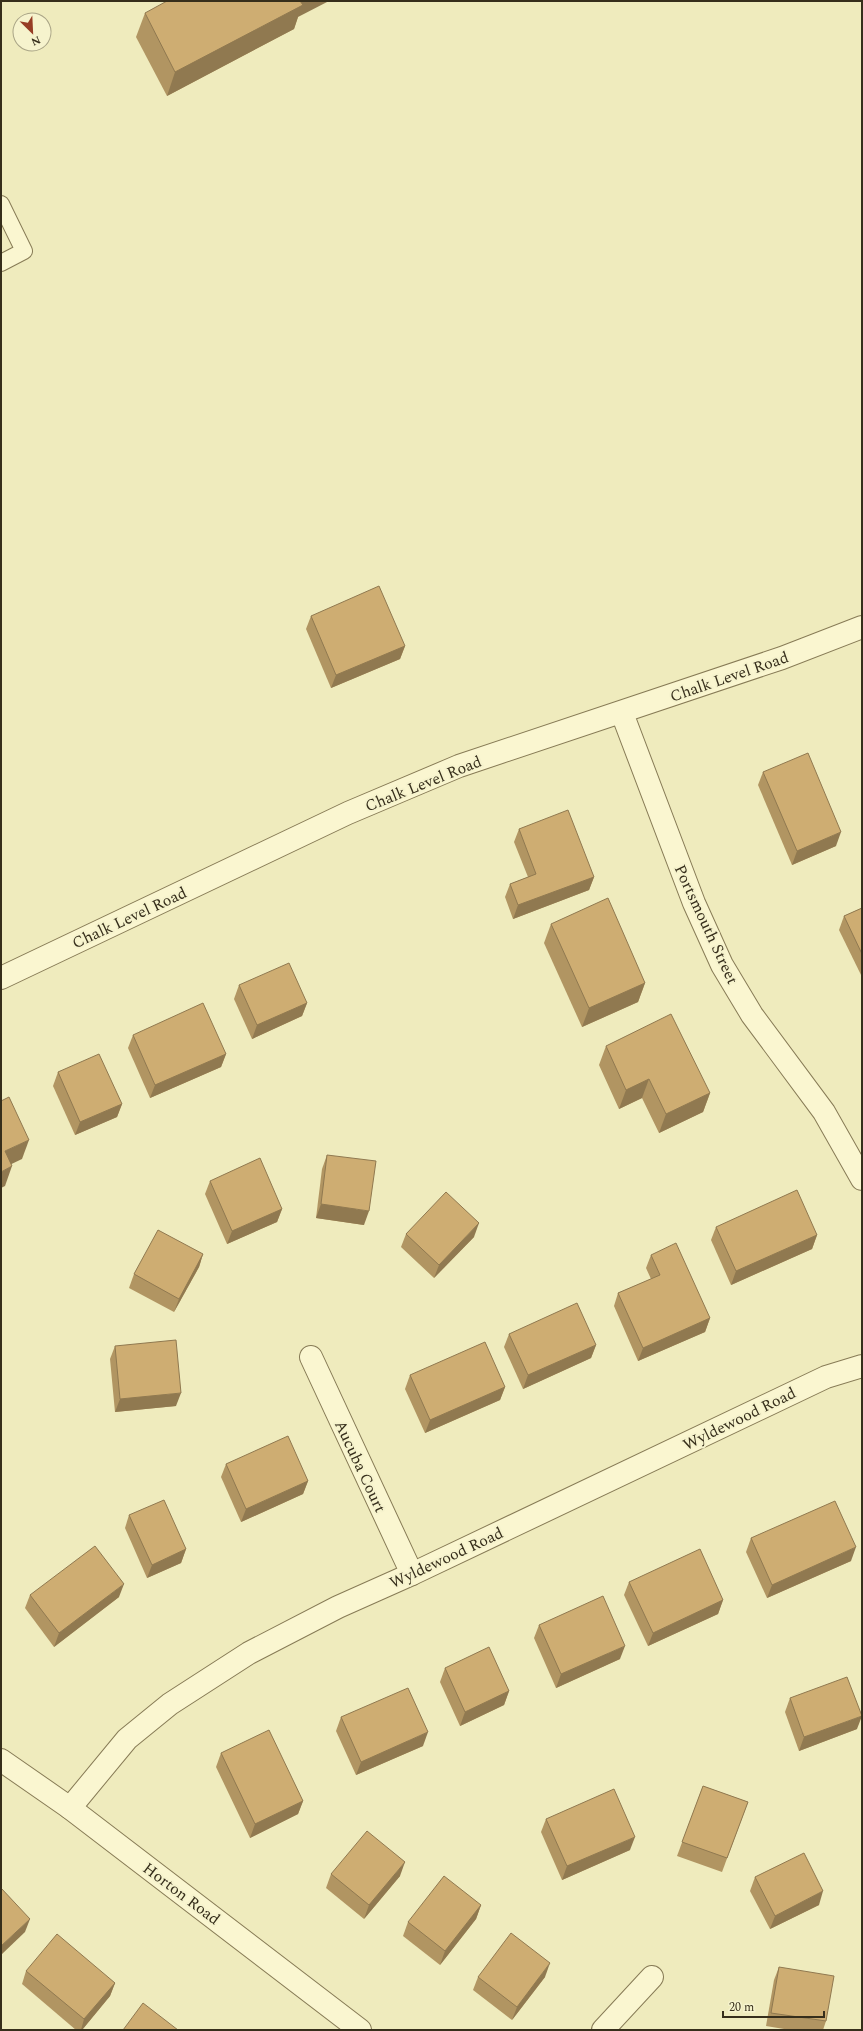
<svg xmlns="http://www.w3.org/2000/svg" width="863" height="2031" font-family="Spectral,serif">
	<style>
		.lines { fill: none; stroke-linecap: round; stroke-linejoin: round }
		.service-casing { stroke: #877b56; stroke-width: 18 }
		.minor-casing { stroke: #877b56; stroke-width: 24 }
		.tertiary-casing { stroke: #877b56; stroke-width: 24 }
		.service { stroke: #faf6d0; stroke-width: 16 }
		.minor { stroke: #faf6d0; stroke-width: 22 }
		.tertiary { stroke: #faf6d0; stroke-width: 22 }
		.wall { fill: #b19562 }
		.shaded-wall { fill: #907950 }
		.building { fill: #cead72; stroke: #907950 }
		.labels { text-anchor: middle; stroke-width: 4; stroke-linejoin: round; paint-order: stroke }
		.street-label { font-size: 16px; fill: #362e1b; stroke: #f6f3cd }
	</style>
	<rect width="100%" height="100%" fill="#efebbd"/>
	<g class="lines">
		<defs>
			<path id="service" d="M 1,204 L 24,251 L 1,263"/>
			<g id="minor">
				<path d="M 622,713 L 694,903 L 722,965 L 752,1015 L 824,1112 L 862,1179"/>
				<path d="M 1,978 L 348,813 L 459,766 L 782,658 L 862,627"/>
				<path d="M 311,1357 L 412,1574"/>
				<path d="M 70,1808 L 127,1739 L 170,1704 L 249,1653 L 338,1607 L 412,1574 L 826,1377 L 862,1366"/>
				<path d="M 603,2030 L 652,1977"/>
			</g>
			<path id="tertiary" d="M 1,1760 L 70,1808 L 360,2030"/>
		</defs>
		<use href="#service" class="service-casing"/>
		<use href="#minor" class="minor-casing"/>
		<use href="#tertiary" class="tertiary-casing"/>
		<use href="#service" class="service"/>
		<use href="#minor" class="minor"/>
		<use href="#tertiary" class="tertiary"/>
	</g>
	<g class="wall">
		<path d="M 145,13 L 298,17 L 294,29 L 167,96 L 136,37 Z"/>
		<path d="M 311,616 L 405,646 L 400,659 L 331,688 L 306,629 Z"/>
		<path d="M 763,772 L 836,846 L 792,865 L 758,785 Z"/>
		<path d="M 519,829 L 594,877 L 589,890 L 513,919 L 505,897 L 510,884 L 528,877 L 514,842 Z"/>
		<path d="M 862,908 L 862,977 L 839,930 L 844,916 Z"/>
		<path d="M 551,924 L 645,983 L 638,1002 L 582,1027 L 544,943 Z"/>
		<path d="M 239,985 L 307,1003 L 302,1016 L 252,1039 L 234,999 Z"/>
		<path d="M 133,1035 L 226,1054 L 221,1067 L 150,1098 L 128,1048 Z"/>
		<path d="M 606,1046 L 710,1093 L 703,1112 L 659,1133 L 642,1098 L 619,1109 L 599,1065 Z"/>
		<path d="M 58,1072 L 122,1104 L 117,1117 L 75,1135 L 53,1086 Z"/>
		<path d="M 327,1155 L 364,1225 L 316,1218 L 322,1169 Z"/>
		<path d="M 210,1181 L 282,1209 L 277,1222 L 227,1244 L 205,1194 Z"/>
		<path d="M 716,1227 L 817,1235 L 812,1249 L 731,1285 L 711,1240 Z"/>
		<path d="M 406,1234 L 474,1237 L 434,1278 L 401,1247 Z"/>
		<path d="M 203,1254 L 199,1267 L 174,1312 L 129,1288 L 134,1274 Z"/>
		<path d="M 651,1255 L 710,1318 L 705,1332 L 638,1361 L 614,1306 L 618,1293 L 651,1279 L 646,1268 Z"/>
		<path d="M 509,1334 L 596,1345 L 591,1358 L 523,1389 L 504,1347 Z"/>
		<path d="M 115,1346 L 176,1406 L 115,1412 L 110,1359 Z"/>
		<path d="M 410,1375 L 505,1387 L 500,1400 L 425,1433 L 405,1389 Z"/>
		<path d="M 226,1464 L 308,1481 L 303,1494 L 241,1522 L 221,1477 Z"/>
		<path d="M 129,1515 L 186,1549 L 181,1563 L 147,1578 L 125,1528 Z"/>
		<path d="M 751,1538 L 851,1561 L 767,1598 L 746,1552 Z"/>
		<path d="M 629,1582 L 723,1600 L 718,1614 L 648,1646 L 624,1595 Z"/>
		<path d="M 30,1595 L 119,1597 L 54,1647 L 25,1608 Z"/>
		<path d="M 539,1625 L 620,1659 L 556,1688 L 534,1638 Z"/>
		<path d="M 445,1668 L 509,1691 L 504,1705 L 460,1726 L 440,1682 Z"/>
		<path d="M 790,1698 L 857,1729 L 799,1751 L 785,1712 Z"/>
		<path d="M 341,1717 L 423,1746 L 356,1775 L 336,1731 Z"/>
		<path d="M 221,1753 L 303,1801 L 298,1814 L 250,1838 L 216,1767 Z"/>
		<path d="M 703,1786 L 748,1802 L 722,1872 L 677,1856 Z"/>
		<path d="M 546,1819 L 630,1850 L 562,1880 L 541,1832 Z"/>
		<path d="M 331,1874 L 400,1876 L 364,1919 L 326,1888 Z"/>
		<path d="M 755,1877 L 819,1905 L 770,1929 L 750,1891 Z"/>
		<path d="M 481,1905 L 476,1919 L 440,1965 L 403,1936 L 408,1922 Z"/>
		<path d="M 779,1967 L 826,2021 L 823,2030 L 790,2030 L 766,2026 L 774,1980 Z"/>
		<path d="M 26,1971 L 115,1983 L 110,1996 L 82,2030 L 76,2030 L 22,1984 Z"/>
		<path d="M 478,1977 L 545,1977 L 512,2020 L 473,1990 Z"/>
	</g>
	<g class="shaded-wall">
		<path d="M 298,1 L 329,1 L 298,17 L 294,29 L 167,96 L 175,72 Z"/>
		<path d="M 405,646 L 400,659 L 331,688 L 336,675 Z"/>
		<path d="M 841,832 L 836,846 L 792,865 L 797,851 Z"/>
		<path d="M 594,877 L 589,890 L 513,919 L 518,905 Z"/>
		<path d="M 645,983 L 638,1002 L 582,1027 L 589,1008 Z"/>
		<path d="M 307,1003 L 302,1016 L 252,1039 L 257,1025 Z"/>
		<path d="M 226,1054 L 221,1067 L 150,1098 L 155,1085 Z"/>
		<path d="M 649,1079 L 642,1098 L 619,1109 L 626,1090 Z"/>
		<path d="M 710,1093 L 703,1112 L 659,1133 L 666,1114 Z"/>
		<path d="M 122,1104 L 117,1117 L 75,1135 L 80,1122 Z"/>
		<path d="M 29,1140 L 22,1159 L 1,1169 L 5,1151 Z"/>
		<path d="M 12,1166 L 5,1186 L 1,1188 L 1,1172 Z"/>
		<path d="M 321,1204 L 369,1211 L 364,1225 L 316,1218 Z"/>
		<path d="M 282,1209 L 277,1222 L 227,1244 L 232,1231 Z"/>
		<path d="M 479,1223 L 474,1237 L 434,1278 L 439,1265 Z"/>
		<path d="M 817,1235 L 812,1249 L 731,1285 L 736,1271 Z"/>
		<path d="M 203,1254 L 199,1267 L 174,1312 L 179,1299 Z"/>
		<path d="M 710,1318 L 705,1332 L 638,1361 L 643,1348 Z"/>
		<path d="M 596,1345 L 591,1358 L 523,1389 L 528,1375 Z"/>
		<path d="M 505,1387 L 500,1400 L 425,1433 L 430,1420 Z"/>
		<path d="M 181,1393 L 176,1406 L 115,1412 L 120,1399 Z"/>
		<path d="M 308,1481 L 303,1494 L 241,1522 L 246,1509 Z"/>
		<path d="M 856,1547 L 851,1561 L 767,1598 L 772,1585 Z"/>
		<path d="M 186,1549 L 181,1563 L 147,1578 L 152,1565 Z"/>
		<path d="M 124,1584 L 119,1597 L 54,1647 L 59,1633 Z"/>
		<path d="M 723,1600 L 718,1614 L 648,1646 L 653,1633 Z"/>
		<path d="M 625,1646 L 620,1659 L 556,1688 L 561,1674 Z"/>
		<path d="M 509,1691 L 504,1705 L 460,1726 L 465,1712 Z"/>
		<path d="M 862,1716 L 857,1729 L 799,1751 L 804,1737 Z"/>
		<path d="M 428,1732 L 423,1746 L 356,1775 L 361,1762 Z"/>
		<path d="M 303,1801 L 298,1814 L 250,1838 L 255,1824 Z"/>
		<path d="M 635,1837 L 630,1850 L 562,1880 L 567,1866 Z"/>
		<path d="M 405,1862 L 400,1876 L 364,1919 L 369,1905 Z"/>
		<path d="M 823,1891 L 819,1905 L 770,1929 L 775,1916 Z"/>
		<path d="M 481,1905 L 476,1919 L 440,1965 L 445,1951 Z"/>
		<path d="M 30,1919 L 25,1932 L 1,1955 L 1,1946 Z"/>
		<path d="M 550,1963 L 545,1977 L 512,2020 L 517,2007 Z"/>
		<path d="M 115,1983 L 110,1996 L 82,2030 L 81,2030 L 84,2019 Z"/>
	</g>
	<g class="building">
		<path d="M 167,1 L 300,1 L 303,5 L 175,72 L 145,13 Z"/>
		<path d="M 379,586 L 405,646 L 336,675 L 311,616 Z"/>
		<path d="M 808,753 L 841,832 L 797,851 L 763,772 Z"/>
		<path d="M 568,810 L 594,877 L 518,905 L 510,884 L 536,874 L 519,829 Z"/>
		<path d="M 608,898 L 645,983 L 589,1008 L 551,924 Z"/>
		<path d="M 862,908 L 862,954 L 844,916 Z"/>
		<path d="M 289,963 L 307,1003 L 257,1025 L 239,985 Z"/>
		<path d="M 203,1003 L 226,1054 L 155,1085 L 133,1035 Z"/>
		<path d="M 671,1014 L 710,1093 L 666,1114 L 649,1079 L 626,1090 L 606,1046 Z"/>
		<path d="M 99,1054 L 122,1104 L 80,1122 L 58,1072 Z"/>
		<path d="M 9,1097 L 29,1140 L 5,1151 L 12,1166 L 1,1172 L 1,1101 Z"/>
		<path d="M 327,1155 L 376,1161 L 369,1211 L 321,1204 Z"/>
		<path d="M 260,1158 L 282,1209 L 232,1231 L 210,1181 Z"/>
		<path d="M 797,1190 L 817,1235 L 736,1271 L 716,1227 Z"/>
		<path d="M 446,1192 L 479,1223 L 439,1265 L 406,1234 Z"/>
		<path d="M 158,1230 L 203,1254 L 179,1299 L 134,1274 Z"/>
		<path d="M 676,1243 L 710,1318 L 643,1348 L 618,1293 L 660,1275 L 651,1255 Z"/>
		<path d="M 577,1303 L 596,1345 L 528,1375 L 509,1334 Z"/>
		<path d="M 176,1340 L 181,1393 L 120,1399 L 115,1346 Z"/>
		<path d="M 485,1342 L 505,1387 L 430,1420 L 410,1375 Z"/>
		<path d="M 288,1436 L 308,1481 L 246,1509 L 226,1464 Z"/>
		<path d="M 164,1500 L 186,1549 L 152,1565 L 129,1515 Z"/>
		<path d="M 835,1501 L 856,1547 L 772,1585 L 751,1538 Z"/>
		<path d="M 95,1546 L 124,1584 L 59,1633 L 30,1595 Z"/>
		<path d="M 700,1549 L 723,1600 L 653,1633 L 629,1582 Z"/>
		<path d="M 603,1596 L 625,1646 L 561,1674 L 539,1625 Z"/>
		<path d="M 489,1647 L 509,1691 L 465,1712 L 445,1668 Z"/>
		<path d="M 847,1677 L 862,1716 L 804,1737 L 790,1698 Z"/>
		<path d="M 408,1688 L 428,1732 L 361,1762 L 341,1717 Z"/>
		<path d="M 269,1730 L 303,1801 L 255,1824 L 221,1753 Z"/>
		<path d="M 703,1786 L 748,1802 L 727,1858 L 682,1842 Z"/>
		<path d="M 614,1789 L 635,1837 L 567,1866 L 546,1819 Z"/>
		<path d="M 367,1831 L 405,1862 L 369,1905 L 331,1874 Z"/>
		<path d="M 804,1853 L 823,1891 L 775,1916 L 755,1877 Z"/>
		<path d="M 444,1876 L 481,1905 L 445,1951 L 408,1922 Z"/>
		<path d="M 1,1888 L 30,1919 L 1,1946 Z"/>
		<path d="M 511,1933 L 550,1963 L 517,2007 L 478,1977 Z"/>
		<path d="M 57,1934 L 115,1983 L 84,2019 L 26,1971 Z"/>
		<path d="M 779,1967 L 834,1976 L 826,2021 L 771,2013 Z"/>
		<path d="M 143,2003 L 178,2030 L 123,2030 Z"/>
	</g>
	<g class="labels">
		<g class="street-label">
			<text transform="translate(729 676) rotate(-19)" y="6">Chalk Level Road</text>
			<text transform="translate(423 783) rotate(-22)" y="6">Chalk Level Road</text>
			<text transform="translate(129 917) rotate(-25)" y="6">Chalk Level Road</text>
			<text transform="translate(707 924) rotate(65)" y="6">Portsmouth Street</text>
			<text transform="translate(739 1418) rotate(-26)" y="6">Wyldewood Road</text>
			<text transform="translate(361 1466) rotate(65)" y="6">Aucuba Court</text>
			<text transform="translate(446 1557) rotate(-25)" y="6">Wyldewood Road</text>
			<text transform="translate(182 1893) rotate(37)" y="6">Horton Road</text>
		</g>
	</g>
	<rect width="863" height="2031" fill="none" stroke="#362e1b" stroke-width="4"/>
	<g transform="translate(32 32) rotate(156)"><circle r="19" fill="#f6f3cd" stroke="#a9a486"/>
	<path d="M0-3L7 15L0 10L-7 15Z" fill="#973d25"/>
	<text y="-6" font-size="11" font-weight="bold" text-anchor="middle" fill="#362e1b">N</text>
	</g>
	<path d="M723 2011v6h101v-6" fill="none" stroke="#362e1b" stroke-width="2"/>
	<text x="729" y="2011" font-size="12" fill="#362e1b" stroke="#f6f3cd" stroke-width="3" paint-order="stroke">20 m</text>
</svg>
